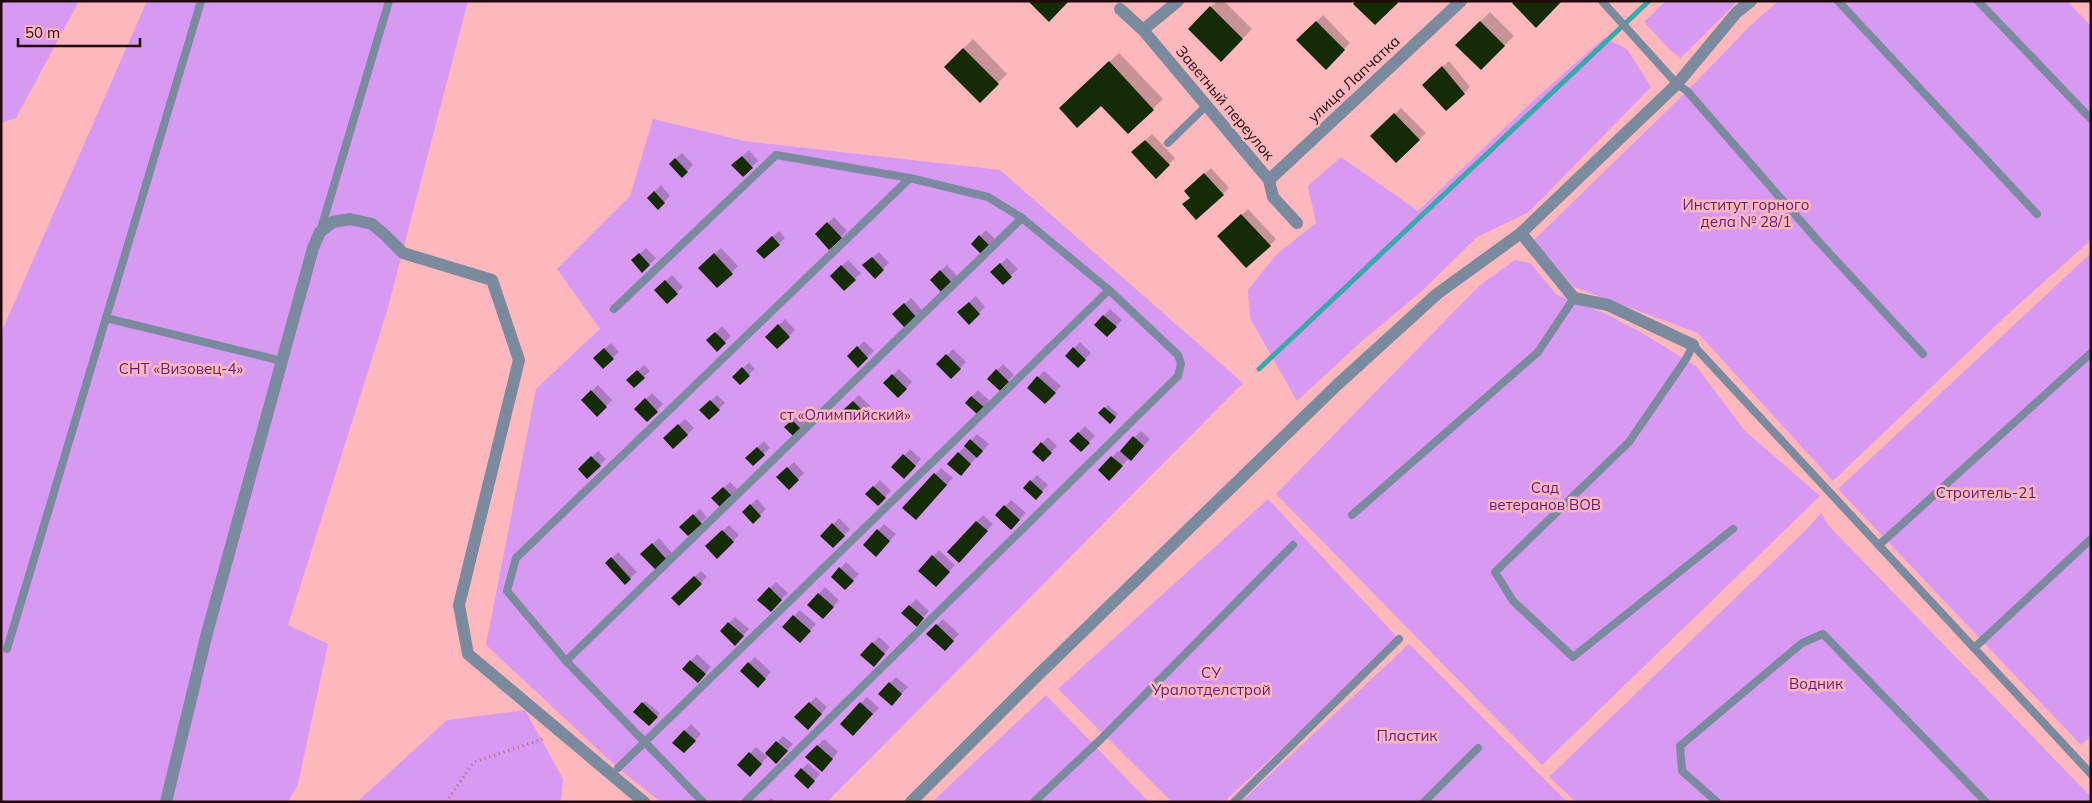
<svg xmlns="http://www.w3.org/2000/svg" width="2092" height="803" font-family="Mulish,sans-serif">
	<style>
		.green { fill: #d899f3 }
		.shadow { fill: #0003 }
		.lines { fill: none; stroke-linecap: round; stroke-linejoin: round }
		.stream { stroke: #3ba9aa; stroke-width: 5 }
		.building { fill: #152b07 }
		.path { stroke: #a47275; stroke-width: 3; stroke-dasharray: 1 4; stroke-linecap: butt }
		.service { stroke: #7b8a9f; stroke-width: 8 }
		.minor { stroke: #7b8a9f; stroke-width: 12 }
		.labels { text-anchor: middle; stroke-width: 5; stroke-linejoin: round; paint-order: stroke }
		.street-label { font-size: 15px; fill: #220b0d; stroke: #fcb8bc }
		.park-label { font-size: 15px; fill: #611d7a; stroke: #fcb8bc }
	</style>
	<rect width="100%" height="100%" fill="#fcb8bc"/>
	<g class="green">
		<path d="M 1,1 L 79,1 L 16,118 L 1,123 Z"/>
		<path d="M 147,1 L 468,1 L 387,311 L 288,625 L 328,644 L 298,784 L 288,802 L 1,802 L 1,333 Z"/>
		<path d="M 1666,1 L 1738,1 L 1681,58 L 1670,50 L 1644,22 Z"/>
		<path d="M 1778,1 L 2067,1 L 2091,26 L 2091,240 L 2008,314 L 1833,481 L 1698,333 L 1574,287 L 1534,240 L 1687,91 L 1750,26 Z"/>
		<path d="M 1604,38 L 1627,49 L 1651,87 L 1529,212 L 1477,237 L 1422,291 L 1362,341 L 1297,401 L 1250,318 L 1248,290 L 1277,254 L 1316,223 L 1308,186 L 1341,157 L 1418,211 L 1536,98 Z"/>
		<path d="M 653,119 L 744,141 L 1000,170 L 1243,383 L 827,802 L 661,802 L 618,768 L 486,645 L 536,389 L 600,329 L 557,269 L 630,196 Z"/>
		<path d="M 2091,253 L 2091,736 L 2081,745 L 1838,489 Z"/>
		<path d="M 1515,260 L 1530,263 L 1557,295 L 1604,313 L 1637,330 L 1696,366 L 1745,431 L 1820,496 L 1542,765 L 1276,494 L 1480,285 Z"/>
		<path d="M 1268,499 L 1399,639 L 1224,802 L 1172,802 L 1058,689 Z"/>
		<path d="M 1821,513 L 1828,525 L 2091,797 L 2091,802 L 1576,802 L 1549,777 L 1807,529 Z"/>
		<path d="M 1409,644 L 1567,802 L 1241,802 Z"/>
		<path d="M 1046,695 L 1149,802 L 932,802 Z"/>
		<path d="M 525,710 L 563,779 L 561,802 L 357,802 L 447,720 Z"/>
	</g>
	<g class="shadow">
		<path d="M 1217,1 L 1224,1 L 1252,29 L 1221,60 L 1189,29 Z"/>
		<path d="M 1490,12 L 1514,36 L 1481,69 L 1457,45 Z"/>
		<path d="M 1323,15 L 1350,43 L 1326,68 L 1298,40 Z"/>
		<path d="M 973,39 L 1007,74 L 980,101 L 945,67 Z"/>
		<path d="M 1119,53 L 1163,99 L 1128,132 L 1102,104 L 1070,99 Z"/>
		<path d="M 1449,61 L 1470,87 L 1464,93 L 1424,85 Z"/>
		<path d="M 1401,108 L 1426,133 L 1396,161 L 1372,136 Z"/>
		<path d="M 1152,134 L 1175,158 L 1156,177 L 1133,152 Z"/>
		<path d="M 749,150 L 758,161 L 743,176 L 733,165 Z"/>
		<path d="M 682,153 L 693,165 L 682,176 L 670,164 Z"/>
		<path d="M 1211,168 L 1229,188 L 1223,194 L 1191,197 L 1192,185 Z"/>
		<path d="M 661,185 L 670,196 L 658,208 L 648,198 Z"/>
		<path d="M 1248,209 L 1276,239 L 1270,245 L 1225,230 Z"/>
		<path d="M 834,217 L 847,231 L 829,248 L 817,234 Z"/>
		<path d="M 986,230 L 995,239 L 981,253 L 972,244 Z"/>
		<path d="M 779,231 L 785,238 L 764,258 L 758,251 Z"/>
		<path d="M 646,248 L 656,258 L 643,271 L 633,260 Z"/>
		<path d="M 721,248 L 738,266 L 717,287 L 700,268 Z"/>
		<path d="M 879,252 L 889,263 L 875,277 L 864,265 Z"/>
		<path d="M 1007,258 L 1018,269 L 1003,283 L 992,272 Z"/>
		<path d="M 848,260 L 861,273 L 844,289 L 831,276 Z"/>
		<path d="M 947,265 L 958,277 L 943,292 L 931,280 Z"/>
		<path d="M 672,275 L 683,287 L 667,302 L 656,290 Z"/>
		<path d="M 976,296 L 985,307 L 969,323 L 959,312 Z"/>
		<path d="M 911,298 L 922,310 L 905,326 L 894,314 Z"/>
		<path d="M 1110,309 L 1122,320 L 1107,335 L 1095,325 Z"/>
		<path d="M 785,319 L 795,330 L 777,348 L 767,337 Z"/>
		<path d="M 722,326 L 731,336 L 717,350 L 708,340 Z"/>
		<path d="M 864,341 L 874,351 L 858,366 L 849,356 Z"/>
		<path d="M 1080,342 L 1091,353 L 1078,366 L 1067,356 Z"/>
		<path d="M 611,343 L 619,352 L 603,367 L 595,358 Z"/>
		<path d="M 953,349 L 966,362 L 951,377 L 938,364 Z"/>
		<path d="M 749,362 L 755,369 L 740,383 L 734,377 Z"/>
		<path d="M 1003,364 L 1014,375 L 1000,389 L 989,379 Z"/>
		<path d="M 644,365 L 650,371 L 634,386 L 628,380 Z"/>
		<path d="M 899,369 L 912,382 L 898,396 L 885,383 Z"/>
		<path d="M 1044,371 L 1061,386 L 1045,403 L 1029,387 Z"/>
		<path d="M 598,385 L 612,400 L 597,415 L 582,400 Z"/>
		<path d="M 978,390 L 990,401 L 978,413 L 966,403 Z"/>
		<path d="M 652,393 L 663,404 L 647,421 L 636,409 Z"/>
		<path d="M 717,395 L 725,403 L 709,418 L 701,410 Z"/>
		<path d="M 859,395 L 870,406 L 855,421 L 844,410 Z"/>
		<path d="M 1108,405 L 1118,414 L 1110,422 L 1100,413 Z"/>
		<path d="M 799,414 L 807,422 L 794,435 L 786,427 Z"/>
		<path d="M 685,419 L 694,428 L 673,448 L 665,438 Z"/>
		<path d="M 1085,426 L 1095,436 L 1081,450 L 1071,441 Z"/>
		<path d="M 1141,431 L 1150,439 L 1137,453 L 1129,458 L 1115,473 L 1100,470 L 1118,451 L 1120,452 Z"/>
		<path d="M 977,434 L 989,444 L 961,474 L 949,463 Z"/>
		<path d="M 1048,437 L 1057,446 L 1043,461 L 1034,452 Z"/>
		<path d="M 764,441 L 770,448 L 753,464 L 746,458 Z"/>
		<path d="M 910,449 L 921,459 L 911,471 L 893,467 Z"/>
		<path d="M 598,451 L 606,459 L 587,477 L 579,469 Z"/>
		<path d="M 794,462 L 804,473 L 789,488 L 778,477 Z"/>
		<path d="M 941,468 L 953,478 L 922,512 L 904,508 Z"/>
		<path d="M 1037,475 L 1048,485 L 1036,498 L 1025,488 Z"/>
		<path d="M 880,480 L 891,491 L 878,504 L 867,494 Z"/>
		<path d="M 730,482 L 737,489 L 720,506 L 713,498 Z"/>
		<path d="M 757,499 L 766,509 L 753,522 L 743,512 Z"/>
		<path d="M 1011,500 L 1026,513 L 1011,528 L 997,515 Z"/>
		<path d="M 700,509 L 707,517 L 688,535 L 681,527 Z"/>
		<path d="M 983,515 L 993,524 L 965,555 L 949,552 Z"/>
		<path d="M 839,518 L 850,529 L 833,547 L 822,536 Z"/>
		<path d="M 884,524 L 896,534 L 882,549 L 865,545 Z"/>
		<path d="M 729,525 L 739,535 L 717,557 L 707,546 Z"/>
		<path d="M 659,538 L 672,553 L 656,568 L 642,554 Z"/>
		<path d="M 939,550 L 955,565 L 936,585 L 920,571 Z"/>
		<path d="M 618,552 L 637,572 L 625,583 L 607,563 Z"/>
		<path d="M 846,562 L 859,574 L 845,589 L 832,577 Z"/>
		<path d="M 701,571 L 707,577 L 679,604 L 673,598 Z"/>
		<path d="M 776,582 L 788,593 L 770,611 L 759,600 Z"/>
		<path d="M 825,587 L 839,600 L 829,612 L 809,605 Z"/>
		<path d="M 916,599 L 929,611 L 917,625 L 903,613 Z"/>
		<path d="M 800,610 L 816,624 L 800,642 L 784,627 Z"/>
		<path d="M 735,617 L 749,629 L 735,644 L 721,631 Z"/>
		<path d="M 943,619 L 959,634 L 945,649 L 928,634 Z"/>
		<path d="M 879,637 L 890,647 L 880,659 L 862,655 Z"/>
		<path d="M 697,654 L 711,667 L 698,682 L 684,669 Z"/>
		<path d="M 755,657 L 771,672 L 758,686 L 749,663 Z"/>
		<path d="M 896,677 L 908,687 L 892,704 L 880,693 Z"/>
		<path d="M 816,697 L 827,707 L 814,722 L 796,717 Z"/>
		<path d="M 867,697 L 879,708 L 860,728 L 861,703 Z"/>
		<path d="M 645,701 L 660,713 L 649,724 L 635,712 Z"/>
		<path d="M 691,724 L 701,734 L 684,752 L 674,742 Z"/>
		<path d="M 783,736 L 793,744 L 782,756 L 769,755 L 750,775 L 739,765 L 756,747 L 765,755 Z"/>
		<path d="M 824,739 L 838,752 L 828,764 L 807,757 Z"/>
		<path d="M 808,763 L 820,774 L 808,787 L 796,776 Z"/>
		<path d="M 771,798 L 775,802 L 767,802 Z"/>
	</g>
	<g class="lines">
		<path class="stream" d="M 1259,369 L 1649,1"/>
	</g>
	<g class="building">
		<path d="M 1028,1 L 1069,1 L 1049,22 Z"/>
		<path d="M 1356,1 L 1396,1 L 1398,3 L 1375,25 L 1353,4 Z"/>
		<path d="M 1514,1 L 1562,1 L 1536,28 L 1512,3 Z"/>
		<path d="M 1210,6 L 1243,39 L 1221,62 L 1188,29 Z"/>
		<path d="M 1316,21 L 1345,50 L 1326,70 L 1296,40 Z"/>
		<path d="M 1480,21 L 1505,46 L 1481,70 L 1455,45 Z"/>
		<path d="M 963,48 L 999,84 L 980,103 L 944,67 Z"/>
		<path d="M 1109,61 L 1154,110 L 1128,134 L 1101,106 L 1077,128 L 1059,108 Z"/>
		<path d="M 1442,66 L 1465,94 L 1446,111 L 1422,85 Z"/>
		<path d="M 1394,113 L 1420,140 L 1396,163 L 1370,136 Z"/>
		<path d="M 1145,140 L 1170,165 L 1156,179 L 1131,152 Z"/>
		<path d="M 742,156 L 753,168 L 743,177 L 731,165 Z"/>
		<path d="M 675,158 L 688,172 L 682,178 L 669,164 Z"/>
		<path d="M 1204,173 L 1224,195 L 1196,220 L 1182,204 L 1190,198 L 1184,191 Z"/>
		<path d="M 654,191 L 665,203 L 658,210 L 647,198 Z"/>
		<path d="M 1241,214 L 1271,246 L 1246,268 L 1217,236 Z"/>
		<path d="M 827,222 L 842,238 L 829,250 L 815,234 Z"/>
		<path d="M 979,235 L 990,246 L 981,254 L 971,244 Z"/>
		<path d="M 772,236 L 780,245 L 764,259 L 756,251 Z"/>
		<path d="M 639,253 L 650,265 L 642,273 L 631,260 Z"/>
		<path d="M 714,253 L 733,274 L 717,288 L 698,268 Z"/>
		<path d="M 872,257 L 884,270 L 875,279 L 862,265 Z"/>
		<path d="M 1000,263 L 1012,277 L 1003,285 L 990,272 Z"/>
		<path d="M 841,265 L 856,280 L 844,291 L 830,276 Z"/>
		<path d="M 940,270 L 953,284 L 943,294 L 930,280 Z"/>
		<path d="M 665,280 L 678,294 L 667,304 L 654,290 Z"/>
		<path d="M 969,302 L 980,314 L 969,325 L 957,312 Z"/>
		<path d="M 904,303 L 916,317 L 905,328 L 892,314 Z"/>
		<path d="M 1103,315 L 1117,327 L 1107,337 L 1094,325 Z"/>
		<path d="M 778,324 L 790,337 L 777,349 L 765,337 Z"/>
		<path d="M 715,332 L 726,343 L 717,352 L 706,340 Z"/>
		<path d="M 857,346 L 868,358 L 858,368 L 847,356 Z"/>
		<path d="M 1073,347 L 1086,360 L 1078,368 L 1065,356 Z"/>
		<path d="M 604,348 L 614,359 L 603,369 L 593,358 Z"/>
		<path d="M 946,354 L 961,369 L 951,379 L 936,364 Z"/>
		<path d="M 742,367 L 750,376 L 740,385 L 732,377 Z"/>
		<path d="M 996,369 L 1009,382 L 1000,391 L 987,379 Z"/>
		<path d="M 637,370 L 645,378 L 634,388 L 626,380 Z"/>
		<path d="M 892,374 L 907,389 L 898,398 L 883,383 Z"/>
		<path d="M 1037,376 L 1056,393 L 1045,404 L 1027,388 Z"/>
		<path d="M 591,390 L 607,407 L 597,417 L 581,400 Z"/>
		<path d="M 971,396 L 985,408 L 978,415 L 965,403 Z"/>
		<path d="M 645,398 L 658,412 L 647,422 L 634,409 Z"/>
		<path d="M 710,400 L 720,410 L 709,420 L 699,410 Z"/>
		<path d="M 853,401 L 865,413 L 855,423 L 843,410 Z"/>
		<path d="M 1104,407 L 1116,417 L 1110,424 L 1098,413 Z"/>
		<path d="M 792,420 L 801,429 L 794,437 L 784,427 Z"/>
		<path d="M 678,424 L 688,435 L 673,449 L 663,438 Z"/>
		<path d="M 1078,432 L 1090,443 L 1081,452 L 1069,441 Z"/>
		<path d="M 1133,436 L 1144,446 L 1131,461 L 1120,451 Z"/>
		<path d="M 970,439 L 983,451 L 977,458 L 964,446 Z"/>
		<path d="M 1041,442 L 1052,453 L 1043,462 L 1032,452 Z"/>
		<path d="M 757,447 L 765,455 L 753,466 L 745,458 Z"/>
		<path d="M 958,452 L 971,464 L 961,476 L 947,464 Z"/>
		<path d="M 903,454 L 916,466 L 904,479 L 891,467 Z"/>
		<path d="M 591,456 L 601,466 L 587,479 L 578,469 Z"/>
		<path d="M 1111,456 L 1123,466 L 1109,481 L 1098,470 Z"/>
		<path d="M 787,467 L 799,480 L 789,490 L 776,477 Z"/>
		<path d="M 934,473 L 947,485 L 916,520 L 902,508 Z"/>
		<path d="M 1030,480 L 1043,492 L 1036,500 L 1023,488 Z"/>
		<path d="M 873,486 L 886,498 L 878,506 L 865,494 Z"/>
		<path d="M 723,487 L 732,496 L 720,507 L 711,498 Z"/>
		<path d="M 750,504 L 761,516 L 753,524 L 742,512 Z"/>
		<path d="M 1004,505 L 1020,520 L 1011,530 L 995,515 Z"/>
		<path d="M 693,514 L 702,524 L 688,536 L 679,527 Z"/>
		<path d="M 976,521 L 988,531 L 959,563 L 947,552 Z"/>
		<path d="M 832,523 L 845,536 L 833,548 L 820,536 Z"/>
		<path d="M 877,529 L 890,541 L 876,557 L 863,545 Z"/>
		<path d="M 722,530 L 734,542 L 717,559 L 705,546 Z"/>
		<path d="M 652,543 L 667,560 L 656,570 L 640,554 Z"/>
		<path d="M 932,555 L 950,572 L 936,587 L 918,571 Z"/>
		<path d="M 611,557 L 631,579 L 625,585 L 605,563 Z"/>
		<path d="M 839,567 L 854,581 L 845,590 L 831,577 Z"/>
		<path d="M 694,576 L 702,584 L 679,606 L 671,598 Z"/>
		<path d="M 769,587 L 782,600 L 771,612 L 757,600 Z"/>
		<path d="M 818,593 L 834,607 L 823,619 L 807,605 Z"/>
		<path d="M 909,605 L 924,618 L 917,627 L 901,613 Z"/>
		<path d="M 793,615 L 811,631 L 800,643 L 782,627 Z"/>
		<path d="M 728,622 L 744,636 L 735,646 L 720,631 Z"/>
		<path d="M 936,624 L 954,641 L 945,651 L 926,634 Z"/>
		<path d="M 872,642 L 885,654 L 874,667 L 860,655 Z"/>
		<path d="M 690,660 L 706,674 L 698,683 L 682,669 Z"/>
		<path d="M 748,662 L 766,679 L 758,688 L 740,671 Z"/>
		<path d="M 889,682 L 902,694 L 892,706 L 878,694 Z"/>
		<path d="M 642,702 L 658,717 L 649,726 L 633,712 Z"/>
		<path d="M 809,702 L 822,714 L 808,730 L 794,717 Z"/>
		<path d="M 860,702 L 873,714 L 853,736 L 840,724 Z"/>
		<path d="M 684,730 L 696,741 L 684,753 L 672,743 Z"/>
		<path d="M 776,741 L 788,751 L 776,764 L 765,753 Z"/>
		<path d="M 817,745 L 833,759 L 822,772 L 805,757 Z"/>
		<path d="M 749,752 L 762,764 L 750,777 L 737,765 Z"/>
		<path d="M 801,768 L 815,781 L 808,789 L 794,776 Z"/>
	</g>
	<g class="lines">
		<path class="path" d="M 446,802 L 474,762 L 546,738"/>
		<g class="service">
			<path d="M 1602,1 L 1677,84 L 1687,91 L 1819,242 L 1923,354"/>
			<path d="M 1838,1 L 2037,214"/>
			<path d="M 1978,1 L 2091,119"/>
			<path d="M 1168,143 L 1206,106"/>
			<path d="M 320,232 L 389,1"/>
			<path d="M 614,309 L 776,155 L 910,178"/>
			<path d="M 106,318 L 201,1"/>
			<path d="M 1352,515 L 1538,352 L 1574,298"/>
			<path d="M 1733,529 L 1573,657 L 1513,601 L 1495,572 L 1629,442 L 1686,359 L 1693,345 L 2091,774"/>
			<path d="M 1879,545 L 2091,353"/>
			<path d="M 1974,648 L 2091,539"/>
			<path d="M 7,649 L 106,318 L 282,361"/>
			<path d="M 566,661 L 1022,218"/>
			<path d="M 618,768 L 1109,290"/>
			<path d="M 703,802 L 566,661 L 507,591 L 516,558 L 910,178 L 988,197 L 1022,218 L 1109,290 L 1178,355 L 1181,364 L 1178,376 L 745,802"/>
			<path d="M 1034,802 L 1100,740 L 1293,545"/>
			<path d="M 1234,802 L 1399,639"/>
			<path d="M 1424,802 L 1478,748"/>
			<path d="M 1717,802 L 1682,771 L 1680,746 L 1802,643 L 1823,634 L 1986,802"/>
		</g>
		<g class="minor">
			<path d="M 1120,9 L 1143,30 L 1269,180 L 1273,197 L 1297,223"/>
			<path d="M 1143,30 L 1178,1"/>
			<path d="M 1269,180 L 1461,1"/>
			<path d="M 1521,233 L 1574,298 L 1608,305 L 1693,345"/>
			<path d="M 166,802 L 207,633 L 313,248 L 320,232 L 333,222 L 350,219 L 372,224 L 385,235 L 403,253 L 492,280 L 519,360 L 459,605 L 468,654 L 644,802"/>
			<path d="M 911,802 L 1036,677 L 1337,385 L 1437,294 L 1521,233 L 1677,84 L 1737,12 L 1751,1"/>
		</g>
	</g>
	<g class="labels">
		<g class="street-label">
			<text transform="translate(1354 79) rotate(-43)" y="5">улица Лапчатка</text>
			<text transform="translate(1225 103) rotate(50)" y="5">Заветный переулок</text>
		</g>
		<g class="park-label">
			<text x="1746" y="210">Институт горного<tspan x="1746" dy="17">дела № 28/1</tspan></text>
			<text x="181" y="374">СНТ «Визовец-4»</text>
			<text x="845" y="420">ст «Олимпийский»</text>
			<text x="1545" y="493">Сад<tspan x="1545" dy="17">ветеранов ВОВ</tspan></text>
			<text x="1986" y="498">Строитель-21</text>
			<text x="1211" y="678">СУ<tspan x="1211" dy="17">Уралотделстрой</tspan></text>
			<text x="1816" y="689">Водник</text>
			<text x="1407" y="741">Пластик</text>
		</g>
	</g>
	<rect width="2092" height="803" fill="none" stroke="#220b0d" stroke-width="5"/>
	<path d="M18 38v8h122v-8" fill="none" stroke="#220b0d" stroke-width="2.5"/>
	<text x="25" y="38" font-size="15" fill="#220b0d" stroke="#fcb8bc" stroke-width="4" paint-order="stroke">50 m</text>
</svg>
